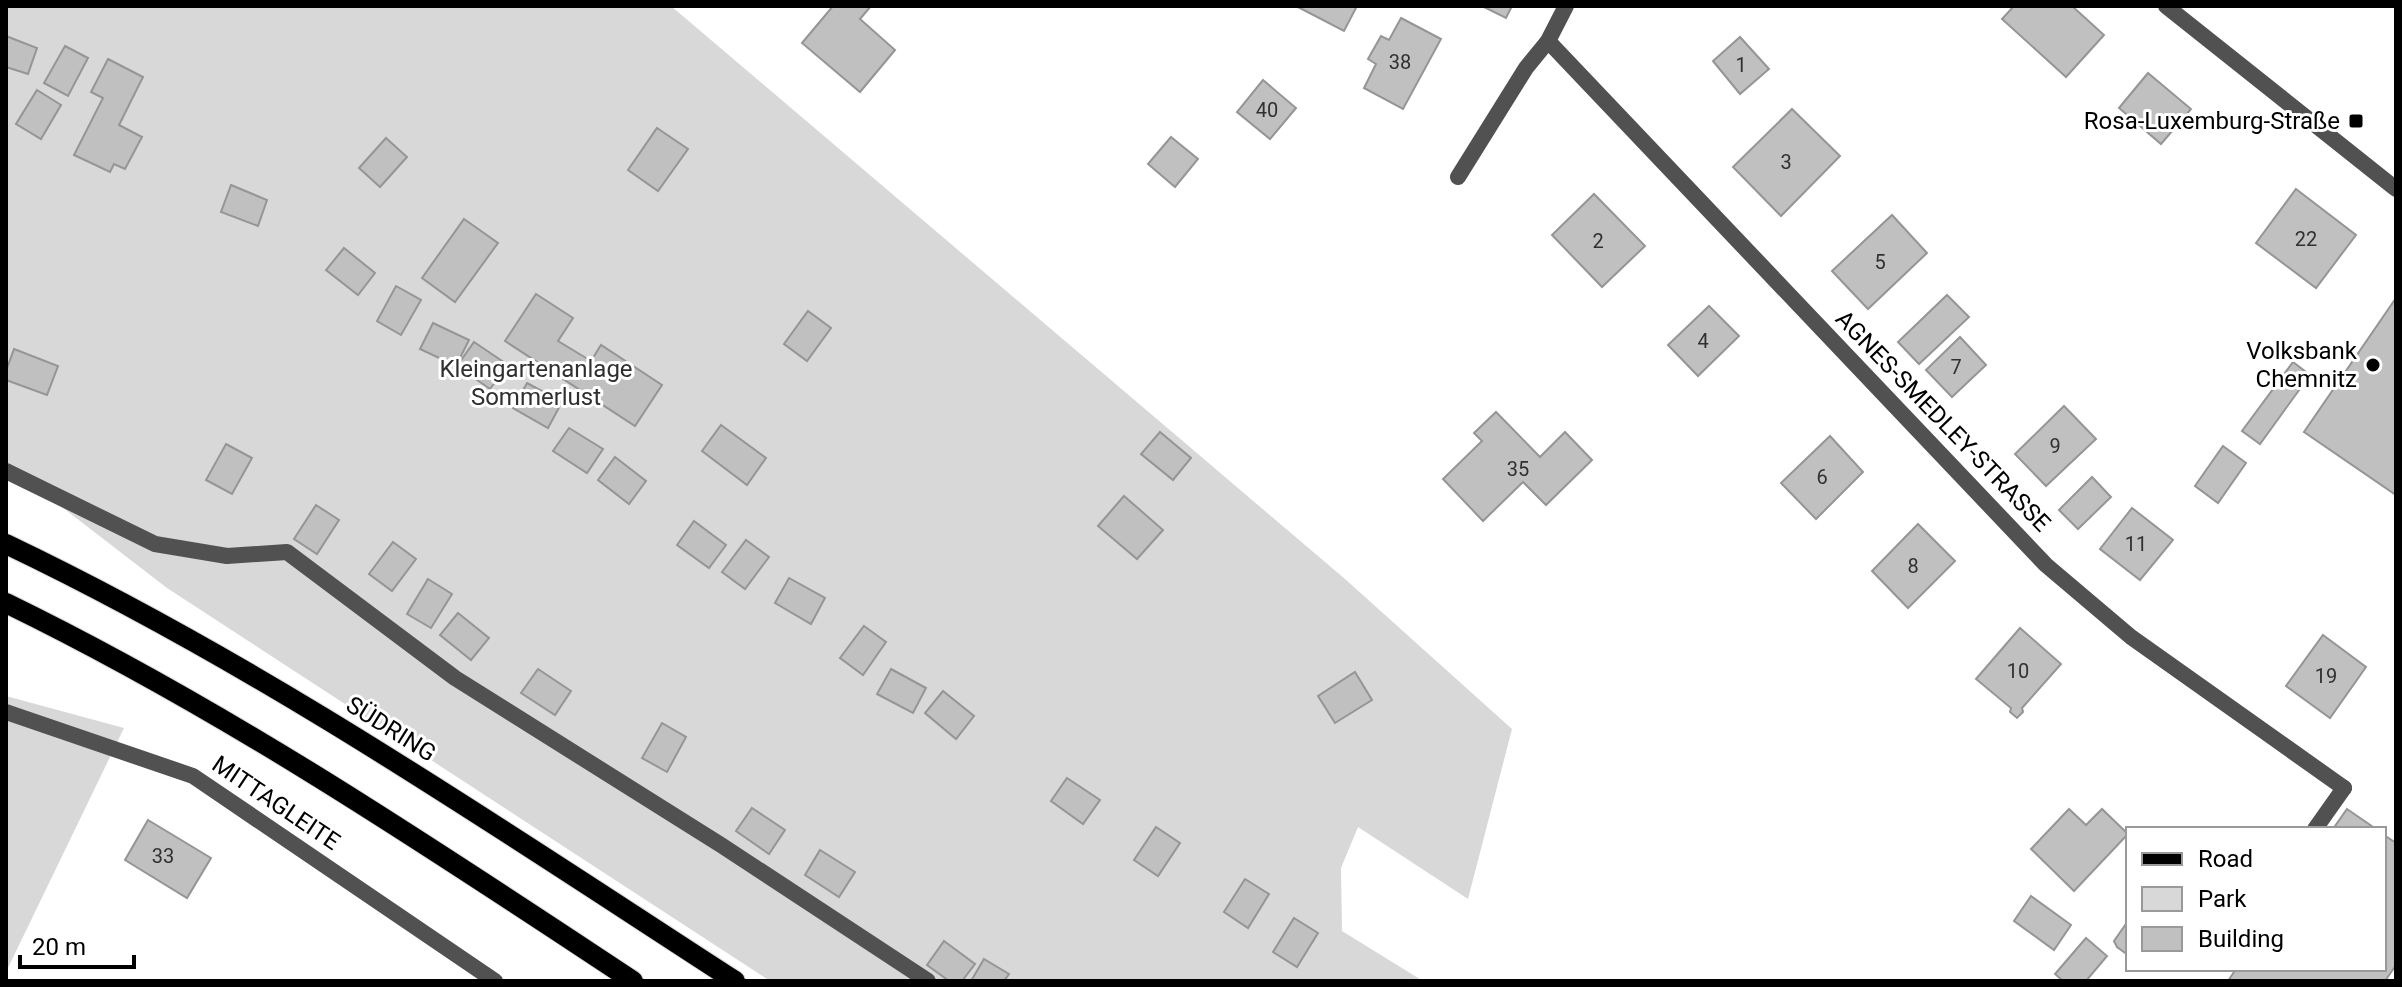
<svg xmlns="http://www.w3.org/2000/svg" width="2402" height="987" font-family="Roboto,sans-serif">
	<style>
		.green { fill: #d8d8d8 }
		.building { fill: #c0c0c0; stroke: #959595; stroke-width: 2 }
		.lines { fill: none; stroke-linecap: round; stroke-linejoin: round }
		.primary-casing { stroke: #dbdbdb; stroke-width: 22 }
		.service { stroke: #515151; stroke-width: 16 }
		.minor { stroke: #515151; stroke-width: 16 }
		.tertiary { stroke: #515151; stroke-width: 16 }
		.primary { stroke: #000; stroke-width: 20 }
		.poi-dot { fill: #000; stroke: #fff; stroke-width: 3 }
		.labels { text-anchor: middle; stroke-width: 6; stroke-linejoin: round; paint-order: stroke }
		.number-label { font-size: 20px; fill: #303030 }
		.poi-label { font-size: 24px; fill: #000; stroke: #fff; text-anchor: end }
		.park-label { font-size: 24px; fill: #2f2f2f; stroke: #fff }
		.street-label { font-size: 24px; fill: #000; stroke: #fff }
	</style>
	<rect width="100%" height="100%" fill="#fff"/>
	<g class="green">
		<path d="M 6,6 L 671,6 L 1345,579 L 1512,729 L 1468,899 L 1358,827 L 1341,868 L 1342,931 L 1423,981 L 770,981 L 167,588 L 6,464 Z"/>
		<path d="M 6,696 L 124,728 L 6,972 Z"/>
	</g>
	<g class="building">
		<path d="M 833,6 L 871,6 L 860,19 L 895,50 L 860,92 L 802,43 Z"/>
		<path d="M 1296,6 L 1357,6 L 1344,31 Z"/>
		<path d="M 1482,6 L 1512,6 L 1506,18 Z"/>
		<path d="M 2014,6 L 2072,6 L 2104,35 L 2066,77 L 2002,19 Z"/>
		<path d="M 1401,18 L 1441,39 L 1403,109 L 1364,88 L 1376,64 L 1368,59 L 1381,36 L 1389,40 Z"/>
		<path d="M 6,36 L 37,48 L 28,74 L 6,67 Z"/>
		<path d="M 1740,37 L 1769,69 L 1740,94 L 1713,61 Z"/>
		<path d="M 65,46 L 88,58 L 68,96 L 44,83 Z"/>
		<path d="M 108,59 L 143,77 L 119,125 L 142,137 L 125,169 L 114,164 L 110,172 L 74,155 L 103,98 L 91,92 Z"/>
		<path d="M 2148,73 L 2191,109 L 2161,144 L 2119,108 Z"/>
		<path d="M 1263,80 L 1296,108 L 1270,139 L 1237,112 Z"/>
		<path d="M 37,90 L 61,105 L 41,139 L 16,124 Z"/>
		<path d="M 1792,109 L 1840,156 L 1781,216 L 1733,167 Z"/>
		<path d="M 657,128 L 688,149 L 658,191 L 628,170 Z"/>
		<path d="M 1171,137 L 1198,159 L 1175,187 L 1148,164 Z"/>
		<path d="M 386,138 L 407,157 L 380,187 L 359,168 Z"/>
		<path d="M 231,185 L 267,200 L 258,226 L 221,212 Z"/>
		<path d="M 2296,189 L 2356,235 L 2316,288 L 2256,243 Z"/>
		<path d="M 1594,194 L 1645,246 L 1602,287 L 1552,235 Z"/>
		<path d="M 1892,215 L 1927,253 L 1868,309 L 1832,271 Z"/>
		<path d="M 464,219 L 498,243 L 455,302 L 422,278 Z"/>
		<path d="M 344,248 L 375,273 L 358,295 L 326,270 Z"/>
		<path d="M 396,286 L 421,300 L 401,335 L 377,321 Z"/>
		<path d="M 536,294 L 573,318 L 558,341 L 591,361 L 601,345 L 662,385 L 635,426 L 505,341 Z"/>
		<path d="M 1947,295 L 1969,317 L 1919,364 L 1898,342 Z"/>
		<path d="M 2396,298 L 2396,495 L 2304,432 Z"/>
		<path d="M 1709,306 L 1739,336 L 1698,376 L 1668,345 Z"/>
		<path d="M 808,311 L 831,328 L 807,361 L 784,344 Z"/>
		<path d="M 433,323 L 469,340 L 456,366 L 420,349 Z"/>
		<path d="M 1960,337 L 1986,365 L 1952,397 L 1926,370 Z"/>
		<path d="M 474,342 L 508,365 L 490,389 L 457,366 Z"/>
		<path d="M 14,349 L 58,366 L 47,395 L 6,380 L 6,371 Z"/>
		<path d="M 2293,362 L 2310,375 L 2260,444 L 2242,431 Z"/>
		<path d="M 527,383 L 562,402 L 548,428 L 513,408 Z"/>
		<path d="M 2064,406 L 2096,439 L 2046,486 L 2015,454 Z"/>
		<path d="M 1496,412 L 1540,457 L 1565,432 L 1592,460 L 1546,505 L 1523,482 L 1483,521 L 1443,479 L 1482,441 L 1474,433 Z"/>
		<path d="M 721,425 L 766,458 L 747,485 L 702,451 Z"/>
		<path d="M 569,428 L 603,449 L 587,473 L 553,451 Z"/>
		<path d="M 1160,432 L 1191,458 L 1173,480 L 1141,454 Z"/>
		<path d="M 1830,436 L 1863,472 L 1816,519 L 1781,483 Z"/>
		<path d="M 226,444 L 252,458 L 232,494 L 206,480 Z"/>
		<path d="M 2223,446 L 2246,463 L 2218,503 L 2195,486 Z"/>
		<path d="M 615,457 L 646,481 L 629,504 L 598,480 Z"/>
		<path d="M 2092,477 L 2111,497 L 2078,529 L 2059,510 Z"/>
		<path d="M 1124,496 L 1163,530 L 1137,559 L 1098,526 Z"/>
		<path d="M 316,505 L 339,520 L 317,554 L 294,539 Z"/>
		<path d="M 2132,508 L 2173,540 L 2140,580 L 2100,549 Z"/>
		<path d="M 694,521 L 726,545 L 709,568 L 677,545 Z"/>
		<path d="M 1918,524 L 1955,561 L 1908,608 L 1872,571 Z"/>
		<path d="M 746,540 L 769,557 L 745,589 L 722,572 Z"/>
		<path d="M 393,542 L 416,559 L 392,591 L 369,574 Z"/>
		<path d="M 789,578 L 825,598 L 811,624 L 775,603 Z"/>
		<path d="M 428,579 L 452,594 L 431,628 L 407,614 Z"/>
		<path d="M 458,613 L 489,638 L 471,660 L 440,635 Z"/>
		<path d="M 864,626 L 886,642 L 863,675 L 840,658 Z"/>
		<path d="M 2020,628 L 2061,664 L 2022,708 L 2023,712 L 2017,718 L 2010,712 L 2011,708 L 1976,679 Z"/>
		<path d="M 2323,635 L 2366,667 L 2330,718 L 2286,686 Z"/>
		<path d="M 538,669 L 571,691 L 555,715 L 521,693 Z"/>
		<path d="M 891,669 L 926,688 L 913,713 L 877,694 Z"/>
		<path d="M 1355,672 L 1372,700 L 1335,723 L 1318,696 Z"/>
		<path d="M 943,691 L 974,716 L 956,739 L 925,713 Z"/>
		<path d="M 662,723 L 686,737 L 667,772 L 642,758 Z"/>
		<path d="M 1067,778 L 1100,800 L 1083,824 L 1051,801 Z"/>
		<path d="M 752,808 L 785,830 L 769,854 L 736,831 Z"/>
		<path d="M 2069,809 L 2086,825 L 2102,809 L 2128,834 L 2074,891 L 2031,849 Z"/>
		<path d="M 2347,809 L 2376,829 L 2333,829 Z"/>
		<path d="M 148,820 L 211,858 L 187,898 L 125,860 Z"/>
		<path d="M 1156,827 L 1180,843 L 1158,876 L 1134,860 Z"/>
		<path d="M 2384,835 L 2396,843 L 2396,965 L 2385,981 L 2228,981 L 2236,969 L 2384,969 Z"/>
		<path d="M 820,850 L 855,872 L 839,897 L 805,875 Z"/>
		<path d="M 1245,879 L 1269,894 L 1248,928 L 1224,912 Z"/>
		<path d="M 2031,896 L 2071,925 L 2054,950 L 2014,921 Z"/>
		<path d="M 1294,918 L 1318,933 L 1297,967 L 1273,952 Z"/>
		<path d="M 2128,921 L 2128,955 L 2117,947 L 2114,941 Z"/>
		<path d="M 2086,938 L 2107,956 L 2086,981 L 2063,981 L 2055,974 Z"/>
		<path d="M 944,941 L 975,964 L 962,981 L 949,981 L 927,965 Z"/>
		<path d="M 984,959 L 1009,974 L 1004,981 L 971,981 Z"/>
	</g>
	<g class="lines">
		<defs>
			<g id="primary">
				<path d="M 6,544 C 262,666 497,827 735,981"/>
				<path d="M 6,603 C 226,710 430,847 633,981"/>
			</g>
		</defs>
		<use href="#primary" class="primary-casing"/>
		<g class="service">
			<path d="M 6,471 L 155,544 L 227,556 L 287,552 L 455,678 L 721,845 L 928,981"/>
			<path d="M 2315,829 L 2344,788"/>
		</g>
		<g class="minor">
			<path d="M 1548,41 L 2046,565 L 2131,637 L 2344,788"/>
			<path d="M 1458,177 L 1526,68 L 1548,41 L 1566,6"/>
			<path d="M 6,712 L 193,776 L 495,981"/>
		</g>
		<path class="tertiary" d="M 2166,6 L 2396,189"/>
		<use href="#primary" class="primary"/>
	</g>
	<g class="poi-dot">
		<rect x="2348" y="113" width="16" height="16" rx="4"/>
		<circle cx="2373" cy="365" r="8"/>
	</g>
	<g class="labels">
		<g class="number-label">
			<text x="1400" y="69">38</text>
			<text x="1741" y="72">1</text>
			<text x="1267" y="117">40</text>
			<text x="1786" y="169">3</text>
			<text x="2306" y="246">22</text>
			<text x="1598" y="248">2</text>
			<text x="1880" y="269">5</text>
			<text x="1703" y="348">4</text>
			<text x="1956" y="374">7</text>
			<text x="2055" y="453">9</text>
			<text x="1518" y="476">35</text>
			<text x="1822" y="484">6</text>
			<text x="2136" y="551">11</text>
			<text x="1913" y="573">8</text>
			<text x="2018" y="678">10</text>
			<text x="2326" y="683">19</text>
			<text x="163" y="863">33</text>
		</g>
		<g class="poi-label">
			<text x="2340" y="129">Rosa-Luxemburg-Straße</text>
			<text x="2357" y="359">Volksbank<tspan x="2357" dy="28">Chemnitz</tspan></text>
		</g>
		<g class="park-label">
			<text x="536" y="377">Kleingartenanlage<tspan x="536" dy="28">Sommerlust</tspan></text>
		</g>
		<g class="street-label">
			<text transform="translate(1943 421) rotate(46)" y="8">AGNES-SMEDLEY-STRASSE</text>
			<text transform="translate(391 729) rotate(32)" y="8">SÜDRING</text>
			<text transform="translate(276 803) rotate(34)" y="8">MITTAGLEITE</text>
		</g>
	</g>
	<rect width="2402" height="987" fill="none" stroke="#000000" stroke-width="16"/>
	<rect x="2126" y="827" width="260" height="144" fill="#ffffff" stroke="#999999" stroke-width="2"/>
	<rect x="2142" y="853" width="40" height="12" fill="#000000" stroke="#999999" stroke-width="2"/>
	<text x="2198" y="867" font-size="24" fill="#000000">Road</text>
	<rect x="2142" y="887" width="40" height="24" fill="#d8d8d8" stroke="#999999" stroke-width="2"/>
	<text x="2198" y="907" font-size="24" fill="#000000">Park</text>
	<rect x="2142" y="927" width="40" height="24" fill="#c0c0c0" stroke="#999999" stroke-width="2"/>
	<text x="2198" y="947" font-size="24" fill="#000000">Building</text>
	<path d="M20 955v12h114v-12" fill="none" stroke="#000000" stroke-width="4"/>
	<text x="32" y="955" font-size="24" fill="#000000" stroke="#ffffff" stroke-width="6" paint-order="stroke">20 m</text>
</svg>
